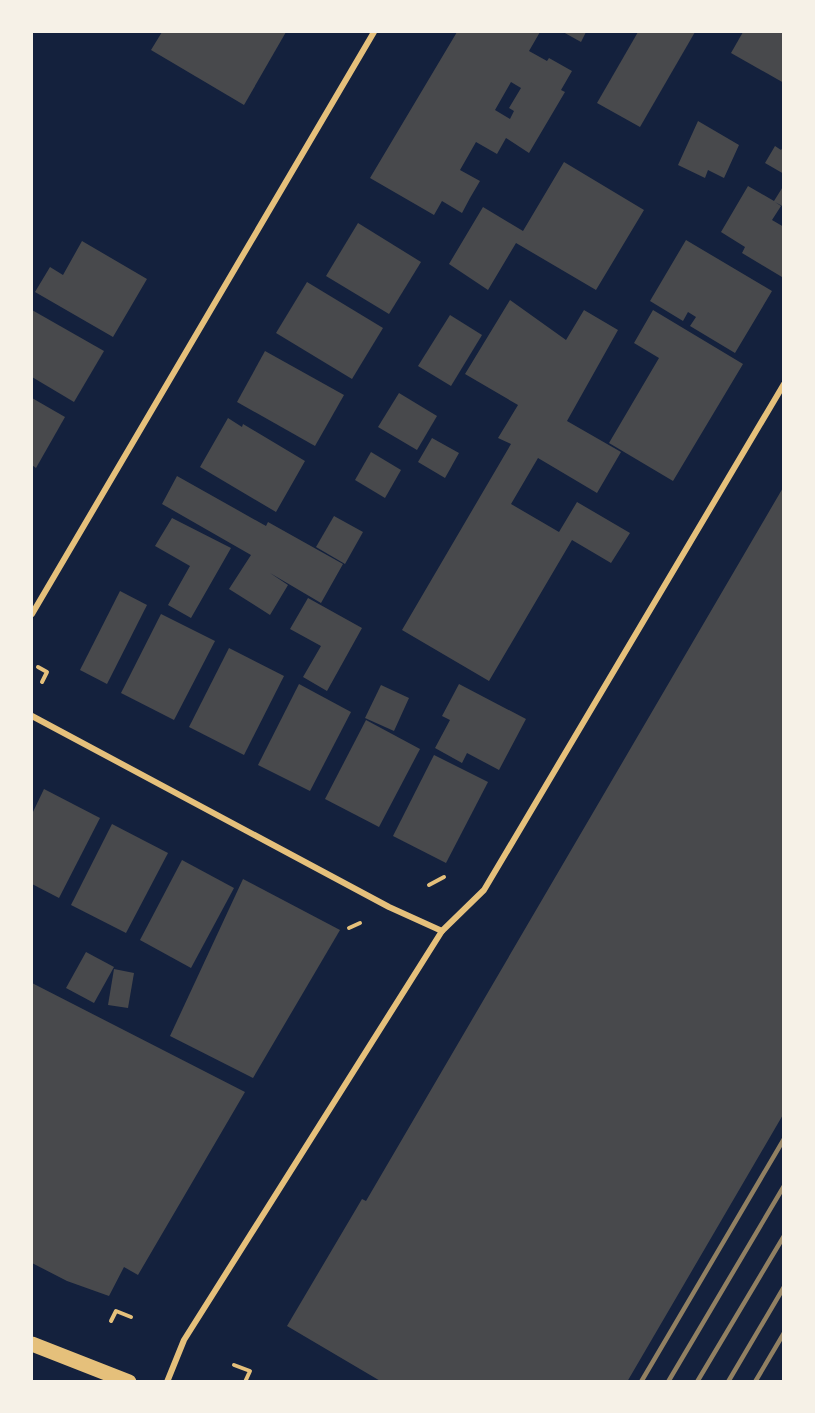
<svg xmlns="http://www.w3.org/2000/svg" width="815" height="1413" font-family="'Asap Condensed',sans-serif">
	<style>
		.building { fill: #48494c; fill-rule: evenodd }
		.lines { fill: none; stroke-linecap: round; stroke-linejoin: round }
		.path { stroke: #e5c07b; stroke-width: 4 }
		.minor { stroke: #e5c07b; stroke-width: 6 }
		.primary { stroke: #e5c07b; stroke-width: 15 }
		.rail { stroke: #918062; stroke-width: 4.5 }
	</style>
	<rect width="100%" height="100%" fill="#14213d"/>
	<g class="building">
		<path d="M 162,32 L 286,32 L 244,105 L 151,50 Z"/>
		<path d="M 457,32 L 540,32 L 529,51 L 547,61 L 549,58 L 572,71 L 561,90 L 565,92 L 529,153 L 506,138 L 497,154 L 476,142 L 460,170 L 480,181 L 470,198 L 462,213 L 442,201 L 434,215 L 370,178 ZM 511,82 L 521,88 L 509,108 L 514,111 L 510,119 L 495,110 Z"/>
		<path d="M 563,32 L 586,32 L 581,42 Z"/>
		<path d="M 638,32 L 695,32 L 640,127 L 597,103 Z"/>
		<path d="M 743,32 L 784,32 L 784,83 L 731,53 Z"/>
		<path d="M 698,121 L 739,145 L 724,178 L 708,170 L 705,178 L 678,165 Z"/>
		<path d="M 775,146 L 781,150 L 784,146 L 784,174 L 765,163 Z"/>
		<path d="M 564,162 L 644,210 L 596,290 L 516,243 L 488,290 L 449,264 L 483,207 L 523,231 Z"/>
		<path d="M 784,185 L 784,207 L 775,202 L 781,206 L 772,220 L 784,227 L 782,277 L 742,253 L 745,247 L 721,232 L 748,186 L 774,201 Z"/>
		<path d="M 358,223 L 421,262 L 389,314 L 326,276 Z"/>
		<path d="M 686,240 L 772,291 L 735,353 L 690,326 L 696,317 L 688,312 L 683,321 L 650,301 Z"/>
		<path d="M 82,241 L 147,279 L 113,337 L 35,292 L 50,267 L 63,275 Z"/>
		<path d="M 307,282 L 383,328 L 352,379 L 276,333 Z"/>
		<path d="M 510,300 L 566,340 L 584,310 L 618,330 L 567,421 L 621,452 L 597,493 L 538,458 L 511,504 L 559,532 L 577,502 L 630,533 L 611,563 L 572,540 L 489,681 L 402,630 L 511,444 L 498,438 L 518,405 L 465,374 Z"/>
		<path d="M 32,310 L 104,351 L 74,402 L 32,377 Z"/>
		<path d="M 653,310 L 743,364 L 673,481 L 609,443 L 659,358 L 634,343 Z"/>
		<path d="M 450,315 L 482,335 L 451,386 L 418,366 Z"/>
		<path d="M 265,351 L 344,395 L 315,446 L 237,402 Z"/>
		<path d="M 399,393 L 437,416 L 417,450 L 378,427 Z"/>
		<path d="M 32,398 L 65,417 L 36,468 L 32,465 Z"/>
		<path d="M 228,418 L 242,427 L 243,424 L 305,461 L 276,512 L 200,467 Z"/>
		<path d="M 432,438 L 459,453 L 445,478 L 418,462 Z"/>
		<path d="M 371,452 L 401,470 L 385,498 L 355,480 Z"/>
		<path d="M 177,476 L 266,526 L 268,522 L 343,564 L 321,603 L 270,573 L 288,585 L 270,615 L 229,589 L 251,555 L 162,504 Z"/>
		<path d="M 784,486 L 784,1113 L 627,1382 L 382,1382 L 287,1326 L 362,1199 L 366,1201 Z"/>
		<path d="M 334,516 L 363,532 L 345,564 L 316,547 Z"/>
		<path d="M 172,518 L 231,548 L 191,618 L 168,605 L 190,566 L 155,546 Z"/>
		<path d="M 120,591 L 147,605 L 107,684 L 80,670 Z"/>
		<path d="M 308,598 L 362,628 L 327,691 L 303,677 L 321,646 L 290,629 Z"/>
		<path d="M 161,614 L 215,641 L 174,720 L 121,693 Z"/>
		<path d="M 229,648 L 284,676 L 244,755 L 189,727 Z"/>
		<path d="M 299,684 L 351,712 L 310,791 L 258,765 Z"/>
		<path d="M 459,684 L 526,719 L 499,770 L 467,753 L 462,763 L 435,748 L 450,720 L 442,716 Z"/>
		<path d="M 381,685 L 409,698 L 394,731 L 365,718 Z"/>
		<path d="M 366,720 L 420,749 L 379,827 L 325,799 Z"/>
		<path d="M 434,755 L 488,782 L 446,863 L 393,836 Z"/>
		<path d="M 44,789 L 100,818 L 59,898 L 32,884 L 32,814 Z"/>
		<path d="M 112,824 L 168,853 L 126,933 L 71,905 Z"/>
		<path d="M 182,860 L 234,888 L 191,968 L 140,940 Z"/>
		<path d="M 243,879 L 340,930 L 253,1078 L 170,1036 Z"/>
		<path d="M 86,952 L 114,967 L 94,1003 L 66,988 Z"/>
		<path d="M 114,969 L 134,973 L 128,1008 L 108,1005 Z"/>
		<path d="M 32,983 L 245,1092 L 138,1275 L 124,1267 L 109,1296 L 67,1281 L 32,1263 Z"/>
	</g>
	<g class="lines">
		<g class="path">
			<path d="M 38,667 L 47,672 L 42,682"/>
			<path d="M 429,885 L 444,877"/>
			<path d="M 349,928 L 360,923"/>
			<path d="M 111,1321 L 116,1311 L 131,1317"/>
			<path d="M 234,1365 L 250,1371 L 245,1382"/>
		</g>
		<g class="minor">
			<path d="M 32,614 L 374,32"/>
			<path d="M 32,716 L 389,907 L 442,931"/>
			<path d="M 167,1382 L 184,1340 L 442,931 L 484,890 L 784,384"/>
		</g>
		<path class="primary" d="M 32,1344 L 129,1382"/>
		<g class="rail">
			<path d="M 641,1382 L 784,1139"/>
			<path d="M 668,1382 L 784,1186"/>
			<path d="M 697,1382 L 784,1236"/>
			<path d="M 728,1382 L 784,1287"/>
			<path d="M 755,1382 L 784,1333"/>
		</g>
	</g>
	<rect width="815" height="1413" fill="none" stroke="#f6f1e7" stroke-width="66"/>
</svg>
